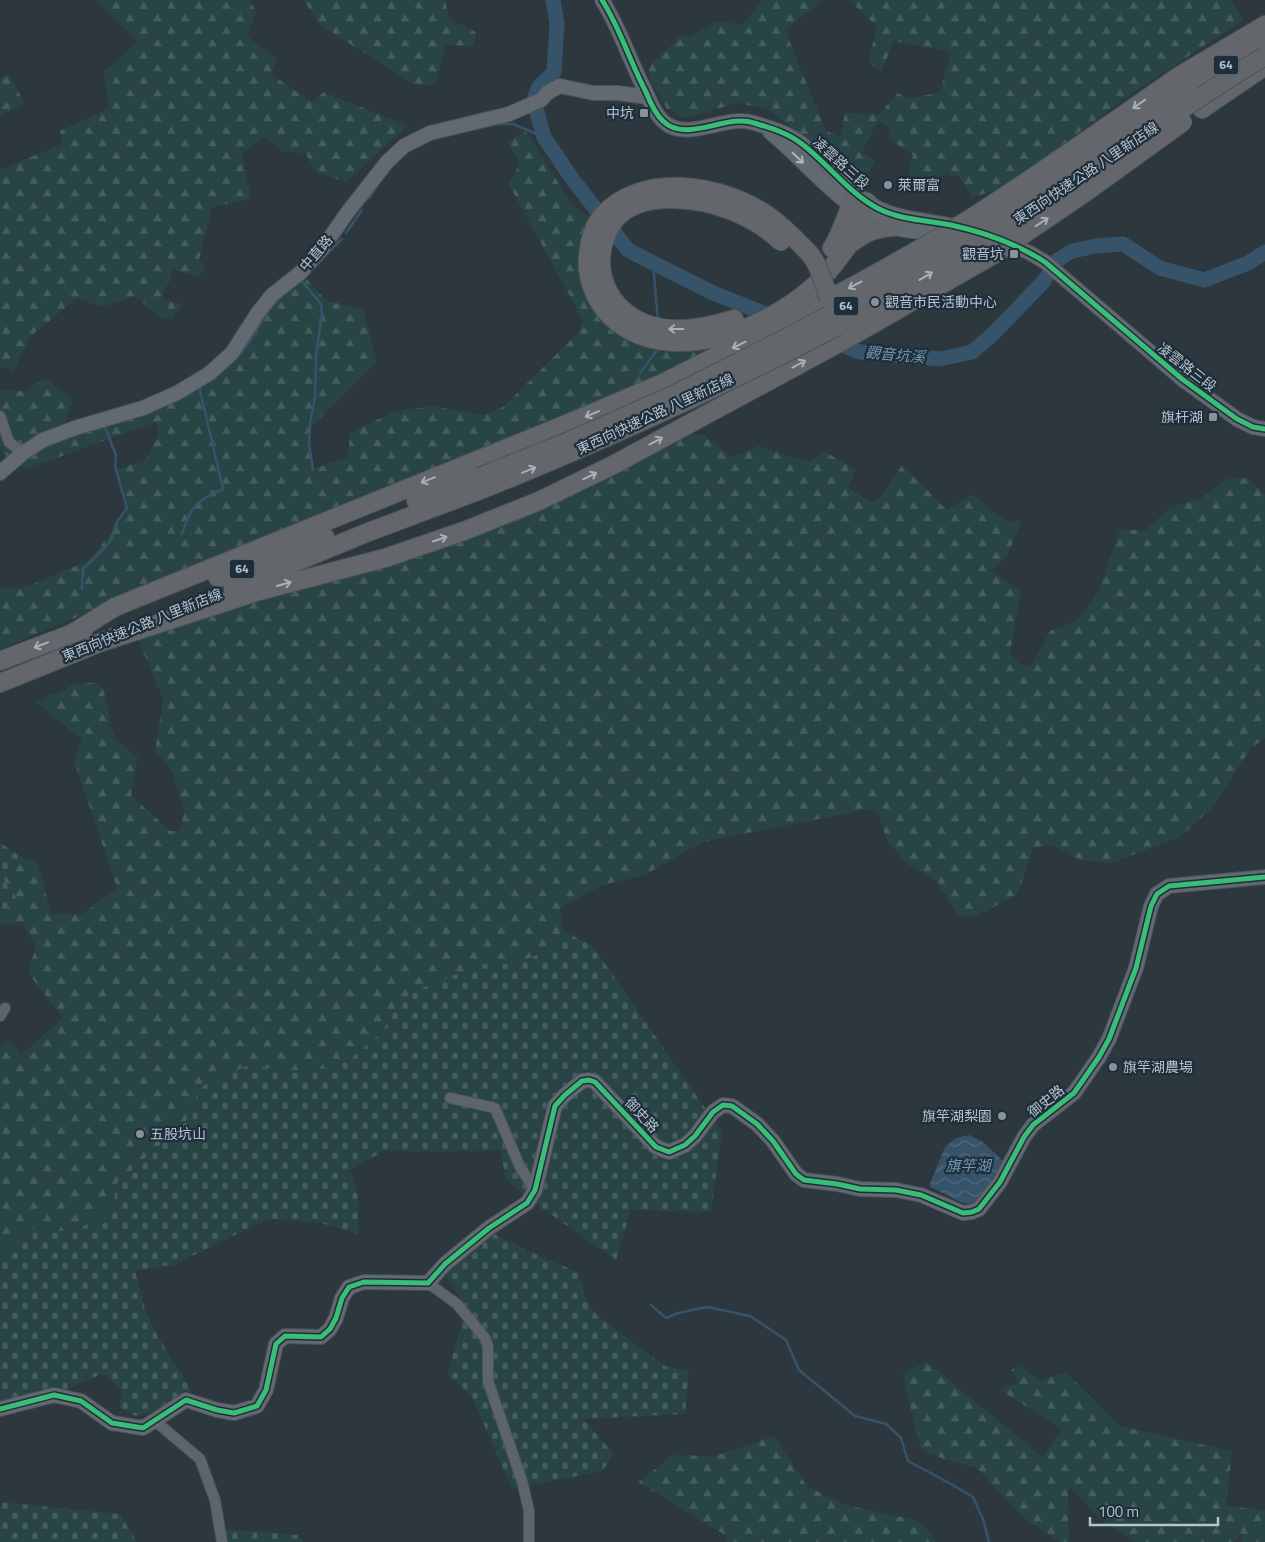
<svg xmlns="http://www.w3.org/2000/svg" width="1265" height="1542" font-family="'Titillium Web','Noto Sans TC',sans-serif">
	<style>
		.forest { fill: url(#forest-firs) }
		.cemetery { fill: url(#cemetery-stones) }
		.water { fill: url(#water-waves) }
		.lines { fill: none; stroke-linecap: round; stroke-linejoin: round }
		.stream { stroke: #36536a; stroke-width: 2.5 }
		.river { stroke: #36536a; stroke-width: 15 }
		.street-casing { stroke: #4b5258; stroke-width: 12 }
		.secondary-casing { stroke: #4b5258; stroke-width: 16 }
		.highway-casing { stroke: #4a5359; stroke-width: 20 }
		.street { stroke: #5d646b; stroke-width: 10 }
		.secondary { stroke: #626970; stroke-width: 14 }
		.highway { stroke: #63676b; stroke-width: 18 }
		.highway-bridge-casing { stroke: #4a5359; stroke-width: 20; stroke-linecap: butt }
		.highway-bridge { stroke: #63676b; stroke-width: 18 }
		.cycleway-casing { stroke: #1e2e3a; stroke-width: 8 }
		.cycleway { stroke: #3abd76; stroke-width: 5 }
		.oneway { stroke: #a6b1ba }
		.oneway2 { stroke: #aab6c0 }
		.poi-dot { fill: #87929c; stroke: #1e2e3a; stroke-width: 2 }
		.labels { text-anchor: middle; stroke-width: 4.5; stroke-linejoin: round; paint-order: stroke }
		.shield { fill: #1e2e3a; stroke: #8996a2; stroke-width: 1 }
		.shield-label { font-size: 12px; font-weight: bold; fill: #b7c3ce }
		.poi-label { font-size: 14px; fill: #b7c3ce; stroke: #1e2e3a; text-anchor: end }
		.street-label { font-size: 14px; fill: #b7c3ce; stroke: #1e2e3a }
		.water-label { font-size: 15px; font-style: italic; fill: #7498b4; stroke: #1e2e3a }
	</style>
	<defs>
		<pattern id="forest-firs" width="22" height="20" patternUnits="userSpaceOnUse" patternTransform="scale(1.25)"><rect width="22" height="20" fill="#284445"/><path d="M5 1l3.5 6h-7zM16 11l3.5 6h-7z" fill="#455d5f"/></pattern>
		<pattern id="cemetery-stones" width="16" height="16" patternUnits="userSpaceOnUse" patternTransform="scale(1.25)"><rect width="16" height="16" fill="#284445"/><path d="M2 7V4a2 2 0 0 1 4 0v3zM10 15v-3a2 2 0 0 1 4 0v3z" fill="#455d5f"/></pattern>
		<pattern id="water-waves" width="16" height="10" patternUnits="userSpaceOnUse" patternTransform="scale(1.25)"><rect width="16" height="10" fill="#36536a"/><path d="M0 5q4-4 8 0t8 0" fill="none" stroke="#516a7e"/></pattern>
	</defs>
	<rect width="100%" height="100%" fill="#2d373e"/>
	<g class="forest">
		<path d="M 95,0 L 250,0 L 256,12 L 247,36 L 277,60 L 271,74 L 312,102 L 324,92 L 408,126 L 346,182 L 317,173 L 305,153 L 283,152 L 265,137 L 242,153 L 251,199 L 212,207 L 199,260 L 207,267 L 198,277 L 174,269 L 161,299 L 182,304 L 172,319 L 162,318 L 134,296 L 103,307 L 77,298 L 31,336 L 13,372 L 0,366 L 0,170 L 62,144 L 60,131 L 109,108 L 104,72 L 138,42 Z"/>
		<path d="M 303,0 L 445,0 L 449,19 L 476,32 L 474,46 L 446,45 L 435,86 L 413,84 L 320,25 Z"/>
		<path d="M 762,0 L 824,0 L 785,30 L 826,131 L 840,136 L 845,113 L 880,114 L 897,93 L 908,98 L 940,93 L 951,52 L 894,41 L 881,72 L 868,62 L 877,27 L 849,0 L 1231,0 L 1244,20 L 1138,89 L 1003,189 L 972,197 L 959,176 L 939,175 L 930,186 L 908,173 L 913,155 L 889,139 L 891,128 L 878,121 L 862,152 L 875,160 L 864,179 L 766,109 L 738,103 L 685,118 L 667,109 L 649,78 L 649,67 L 684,33 L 690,37 L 716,22 L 743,24 Z"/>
		<path d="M 9,74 L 25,104 L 0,116 L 0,78 Z"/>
		<path d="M 525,130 L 572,204 L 593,221 L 578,255 L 579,279 L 599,319 L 619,337 L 667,346 L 728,342 L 732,349 L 341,507 L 0,649 L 0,588 L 26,587 L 90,560 L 125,515 L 124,489 L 114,471 L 146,459 L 158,436 L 156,422 L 26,469 L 3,453 L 0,447 L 0,391 L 26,391 L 44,378 L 74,399 L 63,426 L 132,408 L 200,376 L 234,347 L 300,272 L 327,301 L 363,309 L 377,362 L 310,428 L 313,469 L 348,457 L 350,433 L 393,412 L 433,406 L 483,415 L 503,407 L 578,333 L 583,320 L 508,183 L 520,164 L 508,143 Z"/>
		<path d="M 681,433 L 704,435 L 731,457 L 759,446 L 800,460 L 810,461 L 825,452 L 856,469 L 848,488 L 871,502 L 880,498 L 902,465 L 947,510 L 972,494 L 1007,522 L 1022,520 L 1007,556 L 991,571 L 1021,592 L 1010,652 L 1020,665 L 1031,666 L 1050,631 L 1077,620 L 1098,592 L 1120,530 L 1146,530 L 1170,507 L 1202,498 L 1227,479 L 1248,478 L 1265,495 L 1265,738 L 1251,748 L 1211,809 L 1180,837 L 1112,863 L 1081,860 L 1052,845 L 1033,848 L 1018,894 L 975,917 L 957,914 L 937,882 L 907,864 L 887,841 L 878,812 L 869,809 L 702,842 L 645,875 L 603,885 L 567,904 L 560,910 L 563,931 L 544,952 L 515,964 L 483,964 L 396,1006 L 382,1032 L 349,1060 L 330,1068 L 289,1071 L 249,1065 L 201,1087 L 186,1122 L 116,1184 L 114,1205 L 98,1219 L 71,1232 L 31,1228 L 0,1254 L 0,1046 L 8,1040 L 21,1055 L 63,1018 L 28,973 L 36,946 L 21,922 L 0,925 L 0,915 L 17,899 L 1,876 L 20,856 L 38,863 L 51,914 L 82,914 L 117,888 L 74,761 L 82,740 L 36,702 L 73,685 L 96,682 L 103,688 L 114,738 L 138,757 L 131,795 L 170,831 L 180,831 L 184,812 L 173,773 L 155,751 L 163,699 L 137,637 L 530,512 Z"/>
		<path d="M 927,1362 L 1043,1457 L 1061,1429 L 999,1389 L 1019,1383 L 1011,1370 L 1019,1364 L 1039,1380 L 1066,1373 L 1121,1426 L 1232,1451 L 1226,1506 L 1265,1510 L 1265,1542 L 1241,1542 L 1241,1533 L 1233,1542 L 1136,1542 L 1104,1523 L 1068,1485 L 1068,1521 L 1070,1542 L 1060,1542 L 1022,1517 L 977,1468 L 946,1460 L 921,1450 L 902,1373 Z"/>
		<path d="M 774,1436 L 807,1486 L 845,1505 L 920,1521 L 936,1542 L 725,1542 L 728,1537 L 638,1482 L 673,1455 L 715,1456 Z"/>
	</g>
	<g class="cemetery">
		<path d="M 0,843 L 20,856 L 1,876 L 17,899 L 0,915 Z"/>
		<path d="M 563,931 L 592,945 L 722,1132 L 711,1212 L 631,1210 L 616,1260 L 540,1207 L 506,1179 L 500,1151 L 417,1152 L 386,1150 L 350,1170 L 358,1196 L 359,1234 L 321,1223 L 268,1219 L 174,1265 L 135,1270 L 145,1310 L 159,1338 L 192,1391 L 176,1400 L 166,1408 L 135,1416 L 119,1407 L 122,1392 L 104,1373 L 49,1397 L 0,1410 L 0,1254 L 31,1228 L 71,1232 L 98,1219 L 114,1205 L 116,1184 L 186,1122 L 200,1087 L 249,1065 L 289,1071 L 330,1068 L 349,1060 L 382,1032 L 396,1006 L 412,992 L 483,964 L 515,964 L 544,952 Z"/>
		<path d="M 492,1233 L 546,1259 L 578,1272 L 587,1302 L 597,1315 L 665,1366 L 689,1371 L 685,1414 L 583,1419 L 613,1453 L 603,1471 L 512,1489 L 471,1395 L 447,1375 L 463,1320 L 463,1301 L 446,1277 L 450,1267 Z"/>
		<path d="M 2,1502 L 120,1514 L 137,1542 L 0,1542 L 0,1509 Z"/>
		<path d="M 224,1529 L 298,1535 L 304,1542 L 220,1542 Z"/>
	</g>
	<path class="water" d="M 969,1135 L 983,1142 L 1004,1162 L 1001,1171 L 977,1202 L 970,1204 L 960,1202 L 929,1186 L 945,1147 L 956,1138 Z"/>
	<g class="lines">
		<g class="stream">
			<path d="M 495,124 L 513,124 L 544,137"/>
			<path d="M 369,198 L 379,183"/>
			<path d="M 346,233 L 362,210"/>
			<path d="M 653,263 L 658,321"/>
			<path d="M 315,266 L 342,239"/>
			<path d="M 300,279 L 321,304 L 322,313 L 316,356 L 315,397 L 310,423 L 309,445 L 313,470"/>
			<path d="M 234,360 C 254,343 261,314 281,297"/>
			<path d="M 640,373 L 660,346"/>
			<path d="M 0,464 L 12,453"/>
			<path d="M 182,534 C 190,507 197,500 223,489 L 199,386"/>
			<path d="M 82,589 L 83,569 L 110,542 L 117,522 L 127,508 L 115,466 L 116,455 L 104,425"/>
			<path d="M 651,1305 L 666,1318 L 678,1313 L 707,1307 L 750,1316 L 786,1340 L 799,1370 L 855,1416 L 886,1424 L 901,1438 L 908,1461 L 951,1484 L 973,1497 L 983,1519 L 989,1542"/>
		</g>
		<g class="river">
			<path d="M 534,99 L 539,87 L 554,72 L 557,24 L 553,0"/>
			<path d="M 536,109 L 544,137 L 573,180 L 628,250 L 713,293 L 778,319"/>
			<path d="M 830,340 L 860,352 L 940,359 L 972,352 L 993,334 L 1044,281 L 1056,261 L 1072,251 L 1096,246 L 1123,244 L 1160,268 L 1204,280 L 1248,263 L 1265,252"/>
		</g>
		<defs>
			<g id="street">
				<path d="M 0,416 L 9,442 L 23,453"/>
				<path d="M 0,1016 L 5,1008"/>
				<path d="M 450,1098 L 495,1108 L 520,1167 L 535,1190"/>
				<path d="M 428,1283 L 457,1304 L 485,1338 L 488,1347 L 488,1381 L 522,1481 L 529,1511 L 529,1542"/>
				<path d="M 155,1421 L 200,1459 L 215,1500 L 222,1542"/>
			</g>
			<g id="secondary">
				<path d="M 602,0 C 620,28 630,62 646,92 C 650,102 655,114 663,121 C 686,144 727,113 754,123 C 771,128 788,133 802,144 C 827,163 847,190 874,206 C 901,221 932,220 962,228"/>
				<path d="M 770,132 C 810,165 841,210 892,227 C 910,233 930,232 949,234"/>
				<path d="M 1004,241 L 1030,253 L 1045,262 L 1182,379 L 1237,419 L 1253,427 L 1265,429"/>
				<path d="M 0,473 L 23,453 L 43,440 L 75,428 L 143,408 L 177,393 L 210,373 L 232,353 L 257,314 L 272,295 L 300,273 L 322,249 L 347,213 L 387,162 L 404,146 L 430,133 L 509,114 L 541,100 L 547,93 L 560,86 L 593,93 L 617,93 L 648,97"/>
				<path d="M 0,1409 L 54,1395 L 81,1401 L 112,1423 L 143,1428 L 186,1400 L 217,1410 L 234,1413 L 257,1406 L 266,1390 L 276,1344 L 285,1336 L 321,1337 L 330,1329 L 336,1318 L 342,1298 L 349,1287 L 364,1282 L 428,1283 L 445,1264 L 489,1228 L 527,1203 L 535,1190 L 555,1106 L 565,1095 L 582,1081 L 589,1080 L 595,1082 L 656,1147 L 669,1152 L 685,1145 L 695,1136 L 713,1112 L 723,1105 L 732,1106 L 757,1124 L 773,1141 L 796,1174 L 804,1180 L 837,1184 L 860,1189 L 896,1190 L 921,1195 L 963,1213 L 972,1212 L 979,1209 L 1000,1182 L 1024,1137 L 1033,1125 L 1074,1093 L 1099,1057 L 1109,1039 L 1136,968 L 1151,906 L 1157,894 L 1169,886 L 1265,877"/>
			</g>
			<g id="highway">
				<path d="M 1179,76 L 1265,25"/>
				<path d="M 1188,89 L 1265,42"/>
				<path d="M 1202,109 L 1265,66"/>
				<path d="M 602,216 C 590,230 587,253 588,270 C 591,291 601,309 617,322 C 676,369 778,325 823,277 C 832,268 840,257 847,247 C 855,232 859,216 867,202"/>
				<path d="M 610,227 C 586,272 612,320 662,328 C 686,332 711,326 734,319"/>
				<path d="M 847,246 C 863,234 873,228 894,227"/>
				<path d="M 832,248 C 843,231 847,211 856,193"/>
				<path d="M 416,501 L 479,477"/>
				<path d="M 218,578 L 325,537"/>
				<path d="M 233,588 L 366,533 L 483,489"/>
				<path d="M 73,633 L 115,607 L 564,425 L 663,383 L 829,299 L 850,337 L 613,465 L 539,501 L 464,531 L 385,558 L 259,591 L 105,641"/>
				<path d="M 0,661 L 84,629"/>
				<path d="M 0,683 L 114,637"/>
			</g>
		</defs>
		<use href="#street" class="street-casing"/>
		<use href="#secondary" class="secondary-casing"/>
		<use href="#highway" class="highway-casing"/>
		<use href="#street" class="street"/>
		<use href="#secondary" class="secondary"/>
		<use href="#highway" class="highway"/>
		<defs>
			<g id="highway-bridge">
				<path d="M 602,216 C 642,171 722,184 767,215 C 779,223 789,233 799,243 C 803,247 809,252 812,257 C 820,267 825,287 829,299"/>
				<path d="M 610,227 C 632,188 697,197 732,211 C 750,218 767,228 781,242"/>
				<path d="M 829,299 C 876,274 923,248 968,220 C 1040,174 1109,125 1179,76"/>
				<path d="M 850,337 L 993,255 L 1086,192 L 1183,122"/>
				<path d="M 479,477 L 569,441 L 671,396 L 788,337 L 896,279 L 976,231 L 1071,170 L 1188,89"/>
				<path d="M 483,489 C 627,431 767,367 902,291 C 1027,220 1142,131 1265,56"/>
			</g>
		</defs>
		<use href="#highway-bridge" class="highway-bridge-casing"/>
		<use href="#highway-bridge" class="highway-bridge"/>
		<defs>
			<g id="cycleway">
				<path d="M 602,0 C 620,28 630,62 646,92 C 650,102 655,114 663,121 C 686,144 727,113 754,123 C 771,128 788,133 802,144 C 828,164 848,192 877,208 C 900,220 926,220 951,225 C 983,232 1017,244 1045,262 L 1182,379 L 1237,419 L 1253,427 L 1265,429"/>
				<path d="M 0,1409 L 54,1395 L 81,1401 L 112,1423 L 143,1428 L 186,1400 L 217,1410 L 234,1413 L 257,1406 L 266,1390 L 276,1344 L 285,1336 L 321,1337 L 330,1329 L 336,1318 L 342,1298 L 349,1287 L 364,1282 L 428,1283 L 445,1264 L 489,1228 L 527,1203 L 535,1190 L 555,1106 L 565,1095 L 582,1081 L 589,1080 L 595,1082 L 656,1147 L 669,1152 L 685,1145 L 695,1136 L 713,1112 L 723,1105 L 732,1106 L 757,1124 L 773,1141 L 796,1174 L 804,1180 L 837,1184 L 860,1189 L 896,1190 L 921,1195 L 963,1213 L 972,1212 L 979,1209 L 1000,1182 L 1024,1137 L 1033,1125 L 1074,1093 L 1099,1057 L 1109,1039 L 1136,968 L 1151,906 L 1157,894 L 1169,886 L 1265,877"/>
			</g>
		</defs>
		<use href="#cycleway" class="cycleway-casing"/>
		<use href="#cycleway" class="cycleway"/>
	</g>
	<defs><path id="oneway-shaft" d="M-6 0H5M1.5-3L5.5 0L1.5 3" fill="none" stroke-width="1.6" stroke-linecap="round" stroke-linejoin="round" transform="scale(1.25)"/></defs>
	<g class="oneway">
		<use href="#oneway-shaft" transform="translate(1139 104) rotate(145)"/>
		<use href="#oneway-shaft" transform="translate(1042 222) rotate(-34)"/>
		<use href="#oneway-shaft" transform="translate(926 276) rotate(-31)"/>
		<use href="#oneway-shaft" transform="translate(855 285) rotate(152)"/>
		<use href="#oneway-shaft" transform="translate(676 329) rotate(180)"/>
		<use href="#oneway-shaft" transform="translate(739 345) rotate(154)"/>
		<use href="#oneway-shaft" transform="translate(799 364) rotate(-28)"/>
		<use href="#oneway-shaft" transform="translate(592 414) rotate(157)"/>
		<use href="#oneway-shaft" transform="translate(656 441) rotate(-28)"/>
		<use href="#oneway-shaft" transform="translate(529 470) rotate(-22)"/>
		<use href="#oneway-shaft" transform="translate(590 476) rotate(-26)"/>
		<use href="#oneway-shaft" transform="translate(428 480) rotate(158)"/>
		<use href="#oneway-shaft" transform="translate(440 539) rotate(-19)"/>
		<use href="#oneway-shaft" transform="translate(284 584) rotate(-16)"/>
		<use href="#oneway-shaft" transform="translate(41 645) rotate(159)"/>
	</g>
	<use class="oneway2" href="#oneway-shaft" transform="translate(798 158) rotate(44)"/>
	<g class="poi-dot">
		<rect x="639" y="108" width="10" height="10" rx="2.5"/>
		<circle cx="888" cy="185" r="5"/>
		<rect x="1009" y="249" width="10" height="10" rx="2.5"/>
		<circle cx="875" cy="302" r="5"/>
		<rect x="1208" y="412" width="10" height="10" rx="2.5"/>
		<circle cx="1113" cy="1067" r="5"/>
		<circle cx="1002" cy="1116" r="5"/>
		<circle cx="140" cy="1134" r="5"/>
	</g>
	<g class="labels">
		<g class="shield">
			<rect x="1213.5" y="55.5" width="25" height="19" rx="4"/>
			<rect x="833.5" y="296.5" width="25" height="19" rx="4"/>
			<rect x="229.5" y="559.5" width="25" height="19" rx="4"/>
		</g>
		<g class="shield-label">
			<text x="1226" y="69">64</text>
			<text x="846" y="310">64</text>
			<text x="242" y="573">64</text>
		</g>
		<g class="poi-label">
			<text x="634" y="118">中坑</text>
			<text x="898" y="190" text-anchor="start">萊爾富</text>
			<text x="1004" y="259">觀音坑</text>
			<text x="885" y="307" text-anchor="start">觀音市民活動中心</text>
			<text x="1203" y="422">旗杆湖</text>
			<text x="1123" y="1072" text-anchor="start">旗竿湖農場</text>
			<text x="992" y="1121">旗竿湖梨園</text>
			<text x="150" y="1139" text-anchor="start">五股坑山</text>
		</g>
		<g class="street-label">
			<text transform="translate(841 163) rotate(42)" y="5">凌雲路三段</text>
			<text transform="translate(1086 173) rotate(-34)" y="5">東西向快速公路 八里新店線</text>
			<text transform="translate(316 253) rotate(-49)" y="5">中直路</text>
			<text transform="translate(1187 367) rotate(38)" y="5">凌雲路三段</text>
			<text transform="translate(655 414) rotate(-25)" y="5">東西向快速公路 八里新店線</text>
			<text transform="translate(142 625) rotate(-22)" y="5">東西向快速公路 八里新店線</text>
			<text transform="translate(1046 1101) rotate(-39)" y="5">御史路</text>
			<text transform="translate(642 1115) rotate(47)" y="5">御史路</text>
		</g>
		<g class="water-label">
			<text transform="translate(895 355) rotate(5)" y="5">觀音坑溪</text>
			<text x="968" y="1171">旗竿湖</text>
		</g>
	</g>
	<path d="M1090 1517v8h128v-8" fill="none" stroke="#b7c3ce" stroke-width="2.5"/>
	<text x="1098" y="1517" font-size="15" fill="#b7c3ce" stroke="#1e2e3a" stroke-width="4" paint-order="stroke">100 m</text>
</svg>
